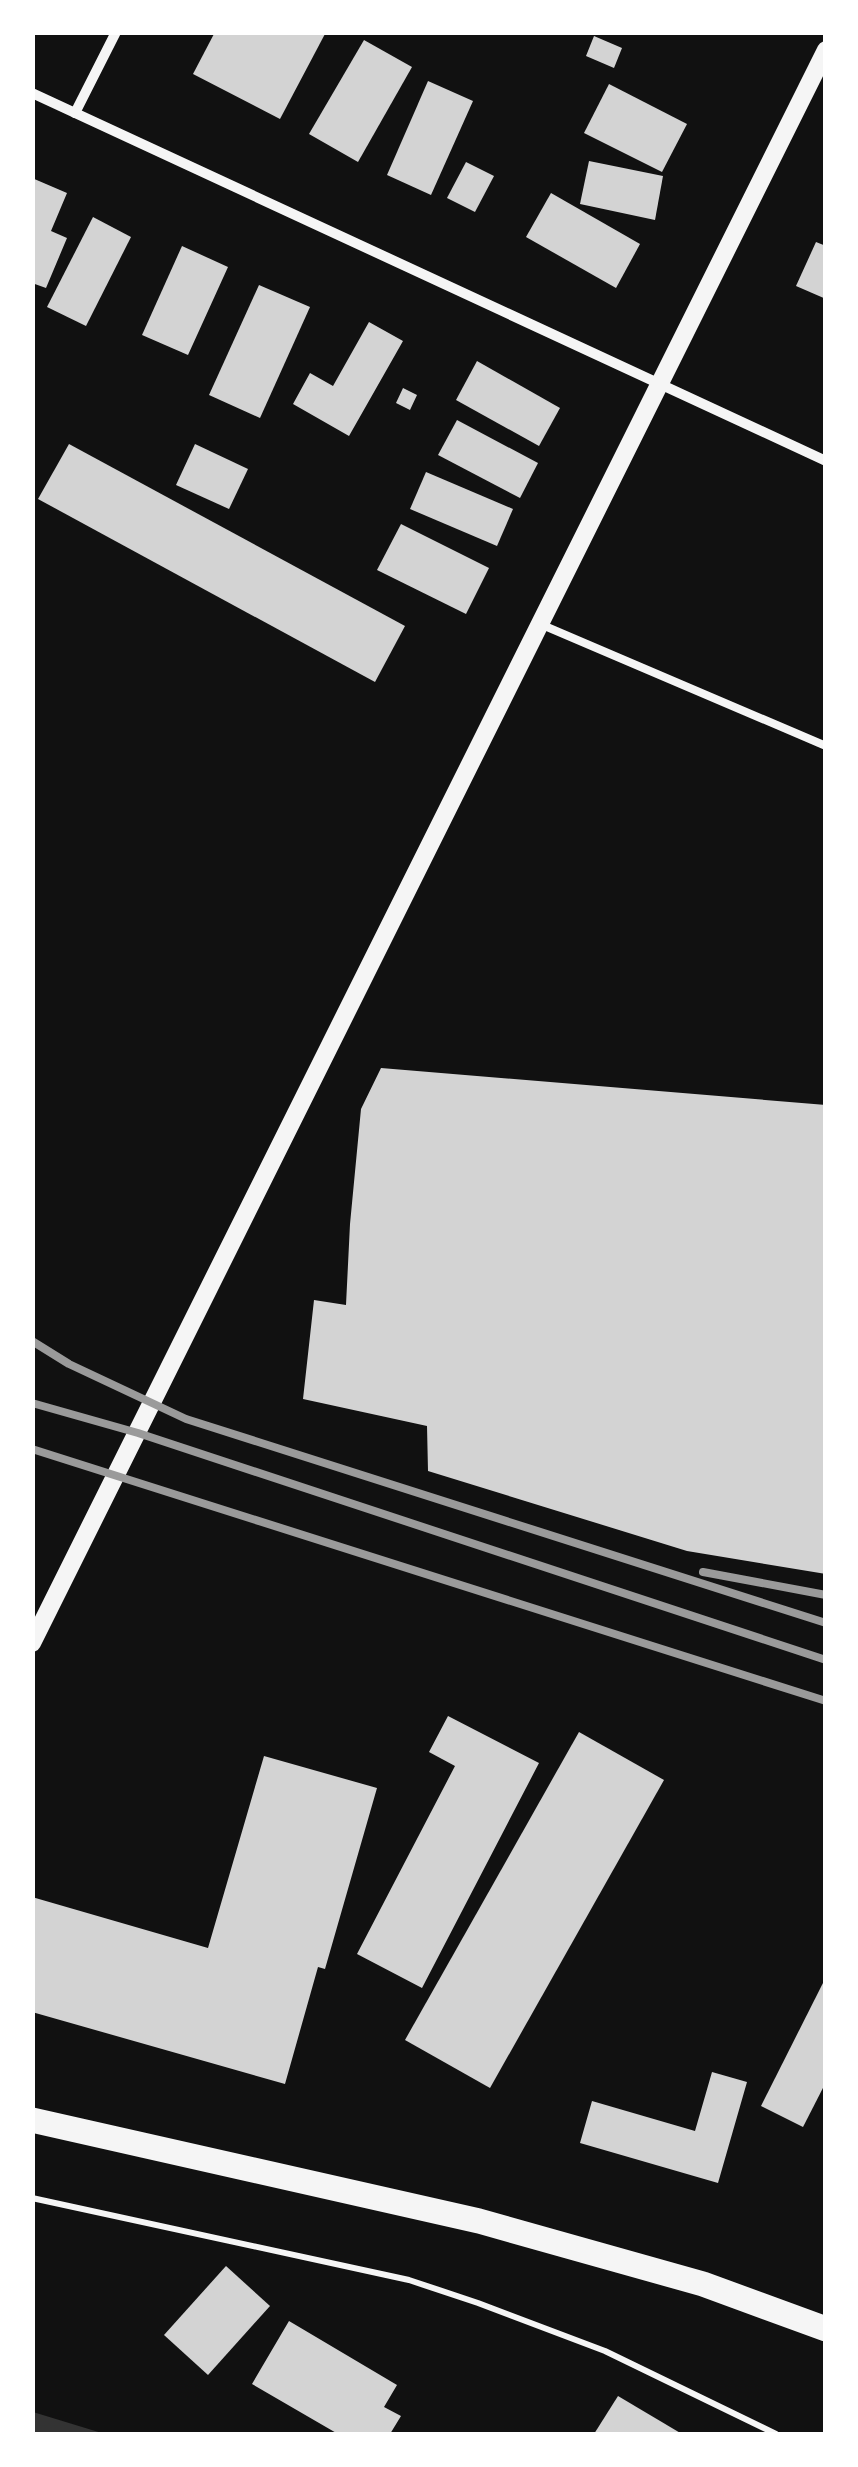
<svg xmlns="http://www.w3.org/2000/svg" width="858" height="2467" font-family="'Crimson Pro',serif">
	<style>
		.water { fill: #333 }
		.building { fill: #d3d3d3 }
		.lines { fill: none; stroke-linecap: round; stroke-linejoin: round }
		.path { stroke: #f5f5f5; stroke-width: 6 }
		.service { stroke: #f5f5f5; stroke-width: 8 }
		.minor { stroke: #f5f5f5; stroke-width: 10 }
		.tertiary { stroke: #f5f5f5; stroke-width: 18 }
		.primary { stroke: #f5f5f5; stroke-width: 25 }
		.rail { stroke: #9a9a9a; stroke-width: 8 }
	</style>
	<rect width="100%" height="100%" fill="#111"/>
	<path class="water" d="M 32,2412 L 33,2412 L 105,2434 L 33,2434 Z"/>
	<g class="building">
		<path d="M 215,32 L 326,32 L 280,119 L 193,74 Z"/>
		<path d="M 594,36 L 622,48 L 614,68 L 586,56 Z"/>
		<path d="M 364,40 L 412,67 L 358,162 L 309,134 Z"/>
		<path d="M 428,81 L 473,101 L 431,195 L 387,175 Z"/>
		<path d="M 609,84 L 687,124 L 662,172 L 584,133 Z"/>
		<path d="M 589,161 L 663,176 L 655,220 L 580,204 Z"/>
		<path d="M 466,162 L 494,176 L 475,212 L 447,198 Z"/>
		<path d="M 32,178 L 67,193 L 51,231 L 67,238 L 46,288 L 32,283 Z"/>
		<path d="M 551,193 L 640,244 L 616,288 L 526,237 Z"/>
		<path d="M 93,217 L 131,237 L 86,326 L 47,307 Z"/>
		<path d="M 816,242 L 826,246 L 826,299 L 796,286 Z"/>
		<path d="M 182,246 L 228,267 L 188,355 L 142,335 Z"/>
		<path d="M 259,285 L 310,307 L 260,418 L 209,395 Z"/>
		<path d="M 369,322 L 403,341 L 349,436 L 293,404 L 310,373 L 333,386 Z"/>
		<path d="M 477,361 L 560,408 L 539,446 L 456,400 Z"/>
		<path d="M 403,388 L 417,395 L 410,410 L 396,403 Z"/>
		<path d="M 457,420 L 538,463 L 520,498 L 438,455 Z"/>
		<path d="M 69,444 L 405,626 L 375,682 L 38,499 Z"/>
		<path d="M 195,444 L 248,469 L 229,509 L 176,485 Z"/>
		<path d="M 426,472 L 513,509 L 497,546 L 410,509 Z"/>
		<path d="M 401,524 L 489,568 L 466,614 L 377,570 Z"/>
		<path d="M 381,1068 L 826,1105 L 826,1574 L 687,1551 L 428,1471 L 427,1426 L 303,1399 L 314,1300 L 346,1305 L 350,1224 L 361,1109 Z"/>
		<path d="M 448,1716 L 539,1763 L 422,1988 L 357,1954 L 455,1766 L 429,1752 Z"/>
		<path d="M 579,1732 L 664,1780 L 490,2088 L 405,2040 Z"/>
		<path d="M 264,1756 L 377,1788 L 325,1969 L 318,1967 L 285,2084 L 32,2012 L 32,1897 L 208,1948 Z"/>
		<path d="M 826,1977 L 826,2082 L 803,2127 L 761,2106 Z"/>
		<path d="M 712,2072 L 747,2082 L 718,2183 L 580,2143 L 592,2101 L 695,2131 Z"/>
		<path d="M 226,2266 L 270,2306 L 208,2375 L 164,2335 Z"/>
		<path d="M 289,2321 L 397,2385 L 384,2407 L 401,2416 L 390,2434 L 338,2434 L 252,2384 Z"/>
		<path d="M 618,2396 L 682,2434 L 594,2434 Z"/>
	</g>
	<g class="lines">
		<path class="path" d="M 32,2198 L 409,2280 L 478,2303 L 605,2351 L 776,2434"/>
		<path class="service" d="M 540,624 L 826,746"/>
		<g class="minor">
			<path d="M 32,93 L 826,461"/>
			<path d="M 75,113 L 116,32"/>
		</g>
		<path class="tertiary" d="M 32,1643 L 826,50"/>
		<path class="primary" d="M 32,2120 L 479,2221 L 703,2284 L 826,2329"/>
		<g class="rail">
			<path d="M 32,1341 L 69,1364 L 186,1419 L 826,1623"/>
			<path d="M 32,1403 L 138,1433 L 826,1660"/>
			<path d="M 32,1449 L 826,1701"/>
			<path d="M 703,1572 L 826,1595"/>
		</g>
	</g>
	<rect width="858" height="2467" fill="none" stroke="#ffffff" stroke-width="70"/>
</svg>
